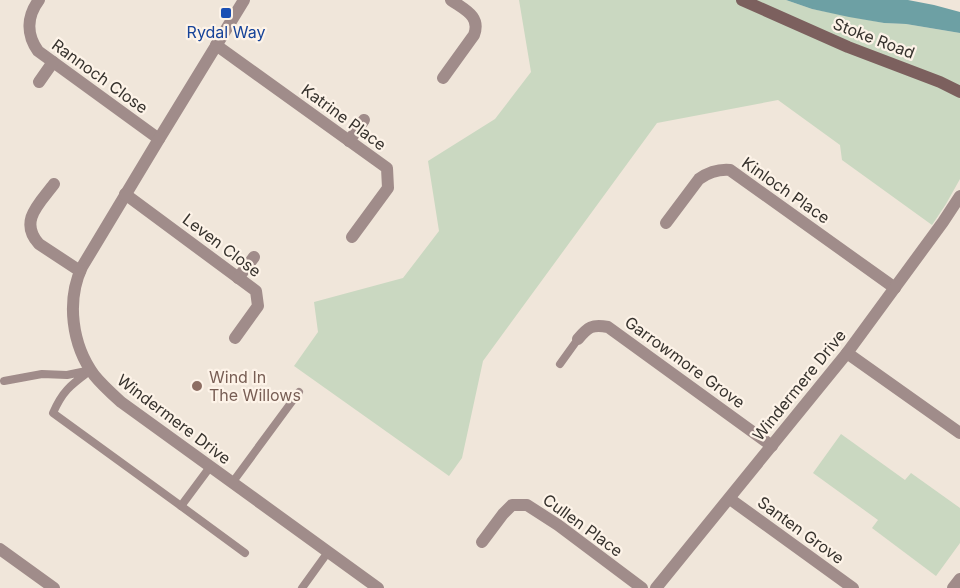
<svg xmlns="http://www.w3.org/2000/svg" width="960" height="588" font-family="Inter,sans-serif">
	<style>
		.green { fill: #cad8c1 }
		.water { fill: #6da0a4 }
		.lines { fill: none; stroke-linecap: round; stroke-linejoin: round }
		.lane { stroke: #a08c8a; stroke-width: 8 }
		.street { stroke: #a08c8a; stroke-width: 12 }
		.secondary { stroke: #7c605e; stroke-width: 12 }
		.transit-dot { fill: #1a4fb4; stroke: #fdf3e8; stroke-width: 2 }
		.education-dot { fill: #8d6e63; stroke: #fdf3e8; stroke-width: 2 }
		.labels { text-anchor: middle; stroke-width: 4.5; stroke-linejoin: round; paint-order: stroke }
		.transit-label { font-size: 16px; fill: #164399; stroke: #fdf3e8 }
		.street-label { font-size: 16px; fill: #36322d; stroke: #fdf3e8 }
		.education-label { font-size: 16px; fill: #785e54; stroke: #fdf3e8; text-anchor: start }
	</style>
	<rect width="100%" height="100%" fill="#f0e6da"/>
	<g class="green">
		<path d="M 519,0 L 786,0 L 812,9 L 884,23 L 906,24 L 960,33 L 960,179 L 946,204 L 932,225 L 842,160 L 840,145 L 778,100 L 657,123 L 483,361 L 462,458 L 449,476 L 294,366 L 318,332 L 314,302 L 403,278 L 439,231 L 428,161 L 495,119 L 531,72 Z"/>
		<path d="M 841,434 L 905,480 L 911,473 L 960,508 L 960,543 L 936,576 L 872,528 L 878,520 L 813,473 Z"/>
	</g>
	<path class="water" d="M 786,0 L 908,0 L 934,5 L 960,12 L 960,33 L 906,24 L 884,23 L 849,17 L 812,9 Z"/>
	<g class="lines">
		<g class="lane">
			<path d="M 560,364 L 578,339"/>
			<path d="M 4,381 L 42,374 L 67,375 L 91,370 C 71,385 63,390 53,413 L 181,506 L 210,467"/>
			<path d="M 232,483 L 299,392"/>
			<path d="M 181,506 L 245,553"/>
			<path d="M 302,588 L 328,552"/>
		</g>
		<g class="street">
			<path d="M 39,0 C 27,16 26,34 38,51 L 159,139"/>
			<path d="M 244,0 L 159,139 L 82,267 C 66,301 72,345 94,375 C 102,385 111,393 121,402 L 378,588"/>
			<path d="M 216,45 L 387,168 L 388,188 L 352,237"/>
			<path d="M 443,78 L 474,35 C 481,16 465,10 451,0"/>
			<path d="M 39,82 L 53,62"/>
			<path d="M 349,141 L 364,120"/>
			<path d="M 54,184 C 40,203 18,221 39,244 L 80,271"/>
			<path d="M 125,194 L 256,291 L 258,306 L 235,338"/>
			<path d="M 666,223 L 699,179 C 709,172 718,169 730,170 L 895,288"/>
			<path d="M 238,278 L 254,257"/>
			<path d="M 578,339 C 588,327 592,324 608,327 L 772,446"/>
			<path d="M 847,353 L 960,433"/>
			<path d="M 730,499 L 853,588"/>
			<path d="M 482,542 L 503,514 L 512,505 L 527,505 L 558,525 L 642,588"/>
			<path d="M 0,549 L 54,588"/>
			<path d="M 656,588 L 847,353 L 943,222 L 960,196"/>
			<path d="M 953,588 L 960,579"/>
		</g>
		<path class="secondary" d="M 742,0 L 848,47 L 940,82 L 960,92"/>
	</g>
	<rect class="transit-dot" x="220" y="7" width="12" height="12" rx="3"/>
	<circle class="education-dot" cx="197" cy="386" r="6"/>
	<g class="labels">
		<g class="transit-label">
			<text x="226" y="38">Rydal Way</text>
		</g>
		<g class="street-label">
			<text transform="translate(874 38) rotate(21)" y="6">Stoke Road</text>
			<text transform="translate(100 76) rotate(36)" y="6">Rannoch Close</text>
			<text transform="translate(344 117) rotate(36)" y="6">Katrine Place</text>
			<text transform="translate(786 190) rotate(35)" y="6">Kinloch Place</text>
			<text transform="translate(222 245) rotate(37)" y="6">Leven Close</text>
			<text transform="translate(685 362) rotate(36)" y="6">Garrowmore Grove</text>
			<text transform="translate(799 385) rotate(-51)" y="6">Windermere Drive</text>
			<text transform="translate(174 419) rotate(37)" y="6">Windermere Drive</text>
			<text transform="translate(583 525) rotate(36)" y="6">Cullen Place</text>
			<text transform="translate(801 530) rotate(36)" y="6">Santen Grove</text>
		</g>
		<g class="education-label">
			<text x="209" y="383">Wind In<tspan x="209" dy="18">The Willows</tspan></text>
		</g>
	</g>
</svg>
